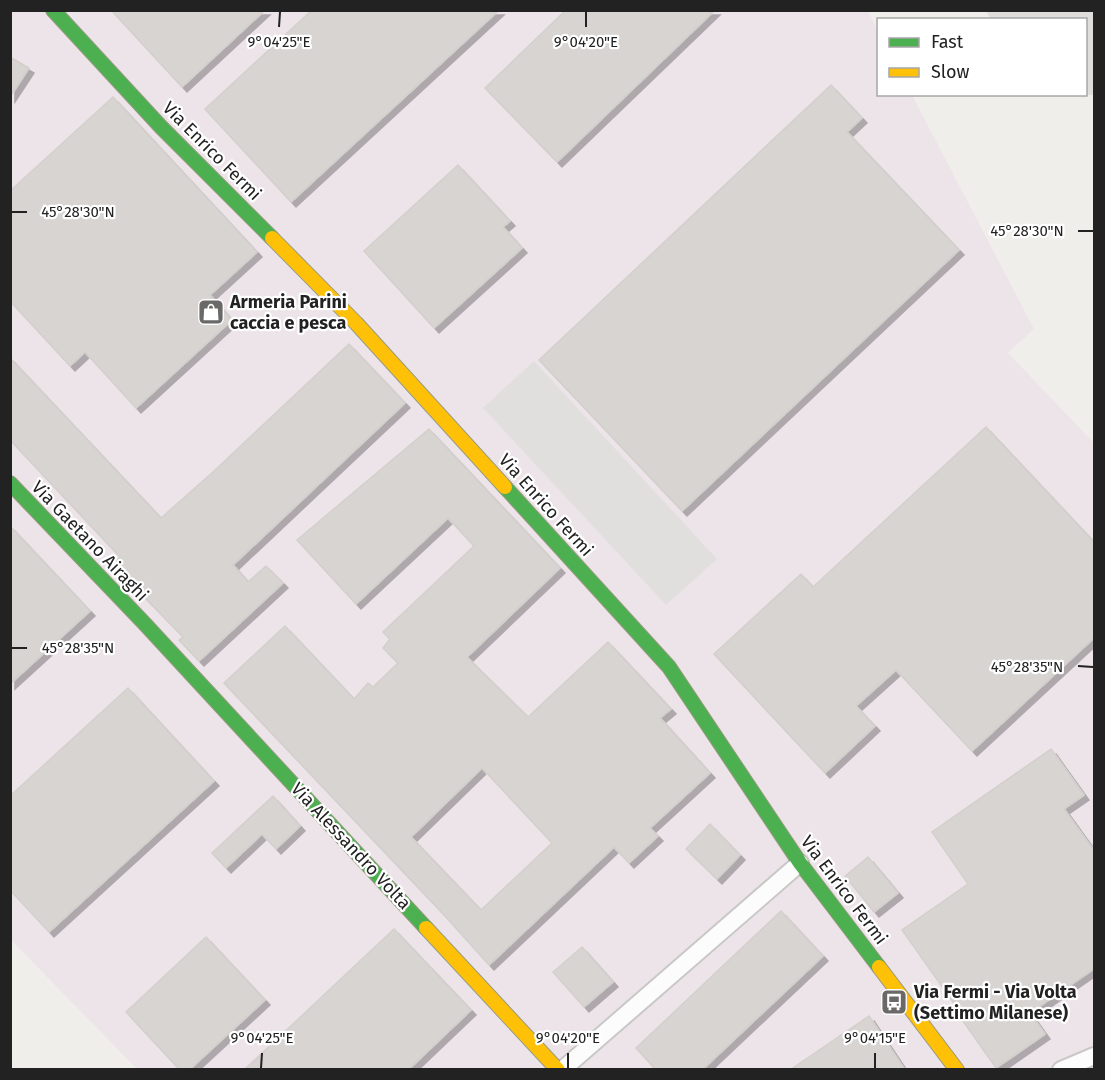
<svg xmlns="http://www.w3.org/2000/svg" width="1105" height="1080" font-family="'Fira Sans',sans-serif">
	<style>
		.residential { fill: #dfdedc }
		.industrial { fill: #ede4e9 }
		.parking { fill: #e0dfde }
		.building { fill: #d7d4d2; stroke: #d3d0cc; stroke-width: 1.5; fill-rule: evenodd; filter: url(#shadow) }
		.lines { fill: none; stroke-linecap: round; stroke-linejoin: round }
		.street-casing { stroke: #c9c8c7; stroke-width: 20 }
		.fast-casing { stroke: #999a82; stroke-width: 16 }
		.slow-casing { stroke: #999a82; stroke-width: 16 }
		.street { stroke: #fdfcfc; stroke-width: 16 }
		.fast { stroke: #4caf50; stroke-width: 14 }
		.slow { stroke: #ffc107; stroke-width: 14 }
		.ticks { fill: none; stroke: #222; stroke-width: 2 }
		.labels { text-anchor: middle; stroke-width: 4.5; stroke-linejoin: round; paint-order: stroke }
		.street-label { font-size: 18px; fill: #222; stroke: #fff }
		.poi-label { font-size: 18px; font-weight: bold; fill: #222; stroke: #fff; text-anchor: start }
		.ticks-label { font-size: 15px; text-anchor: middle; fill: #222; stroke: #fff; stroke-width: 4.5; stroke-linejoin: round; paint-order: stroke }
	</style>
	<defs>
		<filter id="shadow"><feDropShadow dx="5" dy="5" stdDeviation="0" flood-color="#0004"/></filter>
	</defs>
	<rect width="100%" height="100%" fill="#f0eeeb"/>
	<path class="residential" d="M 986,11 L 1094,11 L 1094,95 L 1028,95 L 1086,94 L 1086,20 L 991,19 Z"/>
	<path class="industrial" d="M 11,11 L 868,11 L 878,31 L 878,94 L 912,95 L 1034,329 L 1008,353 L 1094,443 L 1094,1069 L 137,1069 L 11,940 Z"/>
	<path class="parking" d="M 534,361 L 717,559 L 666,605 L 483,408 Z"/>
	<g class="building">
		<path d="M 111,10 L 265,10 L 182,87 Z"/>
		<path d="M 312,10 L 499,10 L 291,202 L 205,109 Z"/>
		<path d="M 566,10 L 715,10 L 557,162 L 485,88 Z"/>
		<path d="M 10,57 L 29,68 L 10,97 Z"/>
		<path d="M 831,85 L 862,118 L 847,132 L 959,250 L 682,511 L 539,360 Z"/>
		<path d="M 113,97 L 257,252 L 210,295 L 232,320 L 136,408 L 85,352 L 70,366 L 10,301 L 10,191 Z"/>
		<path d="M 458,165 L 510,221 L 503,227 L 522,248 L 434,328 L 364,251 Z"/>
		<path d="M 349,344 L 405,403 L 233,565 L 248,582 L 266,566 L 283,583 L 199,661 L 179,640 L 183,637 L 112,564 L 120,557 L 10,440 L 10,358 L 161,518 L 213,472 Z"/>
		<path d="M 986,427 L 1095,543 L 1095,637 L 972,751 L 896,670 L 856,706 L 875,726 L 825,773 L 714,654 L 801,574 L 813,587 Z"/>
		<path d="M 429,429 L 560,568 L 467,657 L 528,717 L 608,642 L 671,709 L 660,718 L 710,773 L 650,828 L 658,836 L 629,863 L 614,847 L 489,965 L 445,916 L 224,683 L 285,626 L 354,699 L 368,683 L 373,687 L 398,663 L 383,648 L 390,639 L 383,632 L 474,546 L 448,518 L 356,604 L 297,540 ZM 482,768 L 552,843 L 481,910 L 411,837 Z"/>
		<path d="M 10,526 L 90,611 L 10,684 Z"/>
		<path d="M 128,688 L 214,781 L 49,932 L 10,890 L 10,796 Z"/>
		<path d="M 1051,749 L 1084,795 L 1064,809 L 1095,852 L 1095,968 L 1030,1013 L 1045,1034 L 996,1068 L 958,1014 L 960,1012 L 902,930 L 968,884 L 932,832 Z"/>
		<path d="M 273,796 L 300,826 L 276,849 L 262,834 L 226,868 L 212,853 Z"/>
		<path d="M 710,824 L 740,855 L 717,879 L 686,849 Z"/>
		<path d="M 868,857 L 898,893 L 874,912 L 845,876 Z"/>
		<path d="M 781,911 L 823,956 L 702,1070 L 656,1070 L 636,1048 Z"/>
		<path d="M 394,929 L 471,1010 L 408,1070 L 244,1070 Z"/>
		<path d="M 206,937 L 265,1000 L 189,1070 L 180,1070 L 126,1012 Z"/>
		<path d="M 582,947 L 613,982 L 584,1007 L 553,972 Z"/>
		<path d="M 869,1016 L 905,1070 L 790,1070 Z"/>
	</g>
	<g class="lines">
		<defs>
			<g id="street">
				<path d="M 562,1070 L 800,863"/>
				<path d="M 1061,1070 L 1094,1056"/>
			</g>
			<g id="fast">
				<path d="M 53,10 L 161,127 L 272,238"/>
				<path d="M 10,483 L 144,623 L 426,928"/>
				<path d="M 505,487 L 669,667 L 800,863 L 879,967"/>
			</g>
			<g id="slow">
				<path d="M 272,238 L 356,323 L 505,487"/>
				<path d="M 426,928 L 558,1070"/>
				<path d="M 879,967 L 957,1070"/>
			</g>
		</defs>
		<use href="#street" class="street-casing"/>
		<use href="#fast" class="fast-casing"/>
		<use href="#slow" class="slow-casing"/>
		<use href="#street" class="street"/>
		<use href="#fast" class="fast"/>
		<use href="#slow" class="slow"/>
	</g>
	<path class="ticks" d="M 279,27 L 280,12M 586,27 L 586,12M 12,212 L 27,212M 1078,231 L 1093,231M 12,648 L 27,648M 1078,666 L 1093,667M 261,1068 L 262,1053M 568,1068 L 568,1053M 875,1068 L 875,1053"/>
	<defs>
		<symbol id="shop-square" viewBox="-11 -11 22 22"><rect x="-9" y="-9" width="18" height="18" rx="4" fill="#6a6968" stroke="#fff"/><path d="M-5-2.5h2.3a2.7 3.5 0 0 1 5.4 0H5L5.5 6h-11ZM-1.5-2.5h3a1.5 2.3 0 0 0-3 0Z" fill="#fff"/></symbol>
		<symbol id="bus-square" viewBox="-11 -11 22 22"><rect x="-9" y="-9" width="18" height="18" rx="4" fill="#6a6968" stroke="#fff"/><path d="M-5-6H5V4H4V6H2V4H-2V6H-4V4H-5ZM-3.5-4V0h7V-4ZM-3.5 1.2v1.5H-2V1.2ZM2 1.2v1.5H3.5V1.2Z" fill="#fff"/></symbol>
	</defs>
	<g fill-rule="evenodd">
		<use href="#shop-square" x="196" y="297" width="30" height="30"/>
		<use href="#bus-square" x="879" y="987" width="30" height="30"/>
	</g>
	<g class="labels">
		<g class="street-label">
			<text transform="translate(212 151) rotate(45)" y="6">Via Enrico Fermi</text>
			<text transform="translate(546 505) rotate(48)" y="6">Via Enrico Fermi</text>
			<text transform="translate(90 541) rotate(46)" y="6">Via Gaetano Airaghi</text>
			<text transform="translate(351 846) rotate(47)" y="6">Via Alessandro Volta</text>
			<text transform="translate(844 890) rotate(53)" y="6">Via Enrico Fermi</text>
		</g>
		<g class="poi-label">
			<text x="230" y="308">Armeria Parini<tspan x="230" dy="21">caccia e pesca</tspan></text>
			<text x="914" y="998">Via Fermi - Via Volta<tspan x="914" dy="21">(Settimo Milanese)</tspan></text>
		</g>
	</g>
	<g class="ticks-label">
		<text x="279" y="47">9°04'25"E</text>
		<text x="586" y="47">9°04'20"E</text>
		<text x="78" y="217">45°28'30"N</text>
		<text x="1027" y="236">45°28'30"N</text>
		<text x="78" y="653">45°28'35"N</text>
		<text x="1027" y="672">45°28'35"N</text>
		<text x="262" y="1043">9°04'25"E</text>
		<text x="568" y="1043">9°04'20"E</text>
		<text x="875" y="1043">9°04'15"E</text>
	</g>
	<rect width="1105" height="1080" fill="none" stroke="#222222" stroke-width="24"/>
	<rect x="877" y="18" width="210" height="78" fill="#ffffff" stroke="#a7a7a7" stroke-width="1.5"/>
	<rect x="889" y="38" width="30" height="9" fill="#4caf50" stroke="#a7a7a7" stroke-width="1.5"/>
	<text x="931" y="48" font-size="18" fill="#222222">Fast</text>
	<rect x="889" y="68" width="30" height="9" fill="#ffc107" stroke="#a7a7a7" stroke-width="1.5"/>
	<text x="931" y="78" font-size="18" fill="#222222">Slow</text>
</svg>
